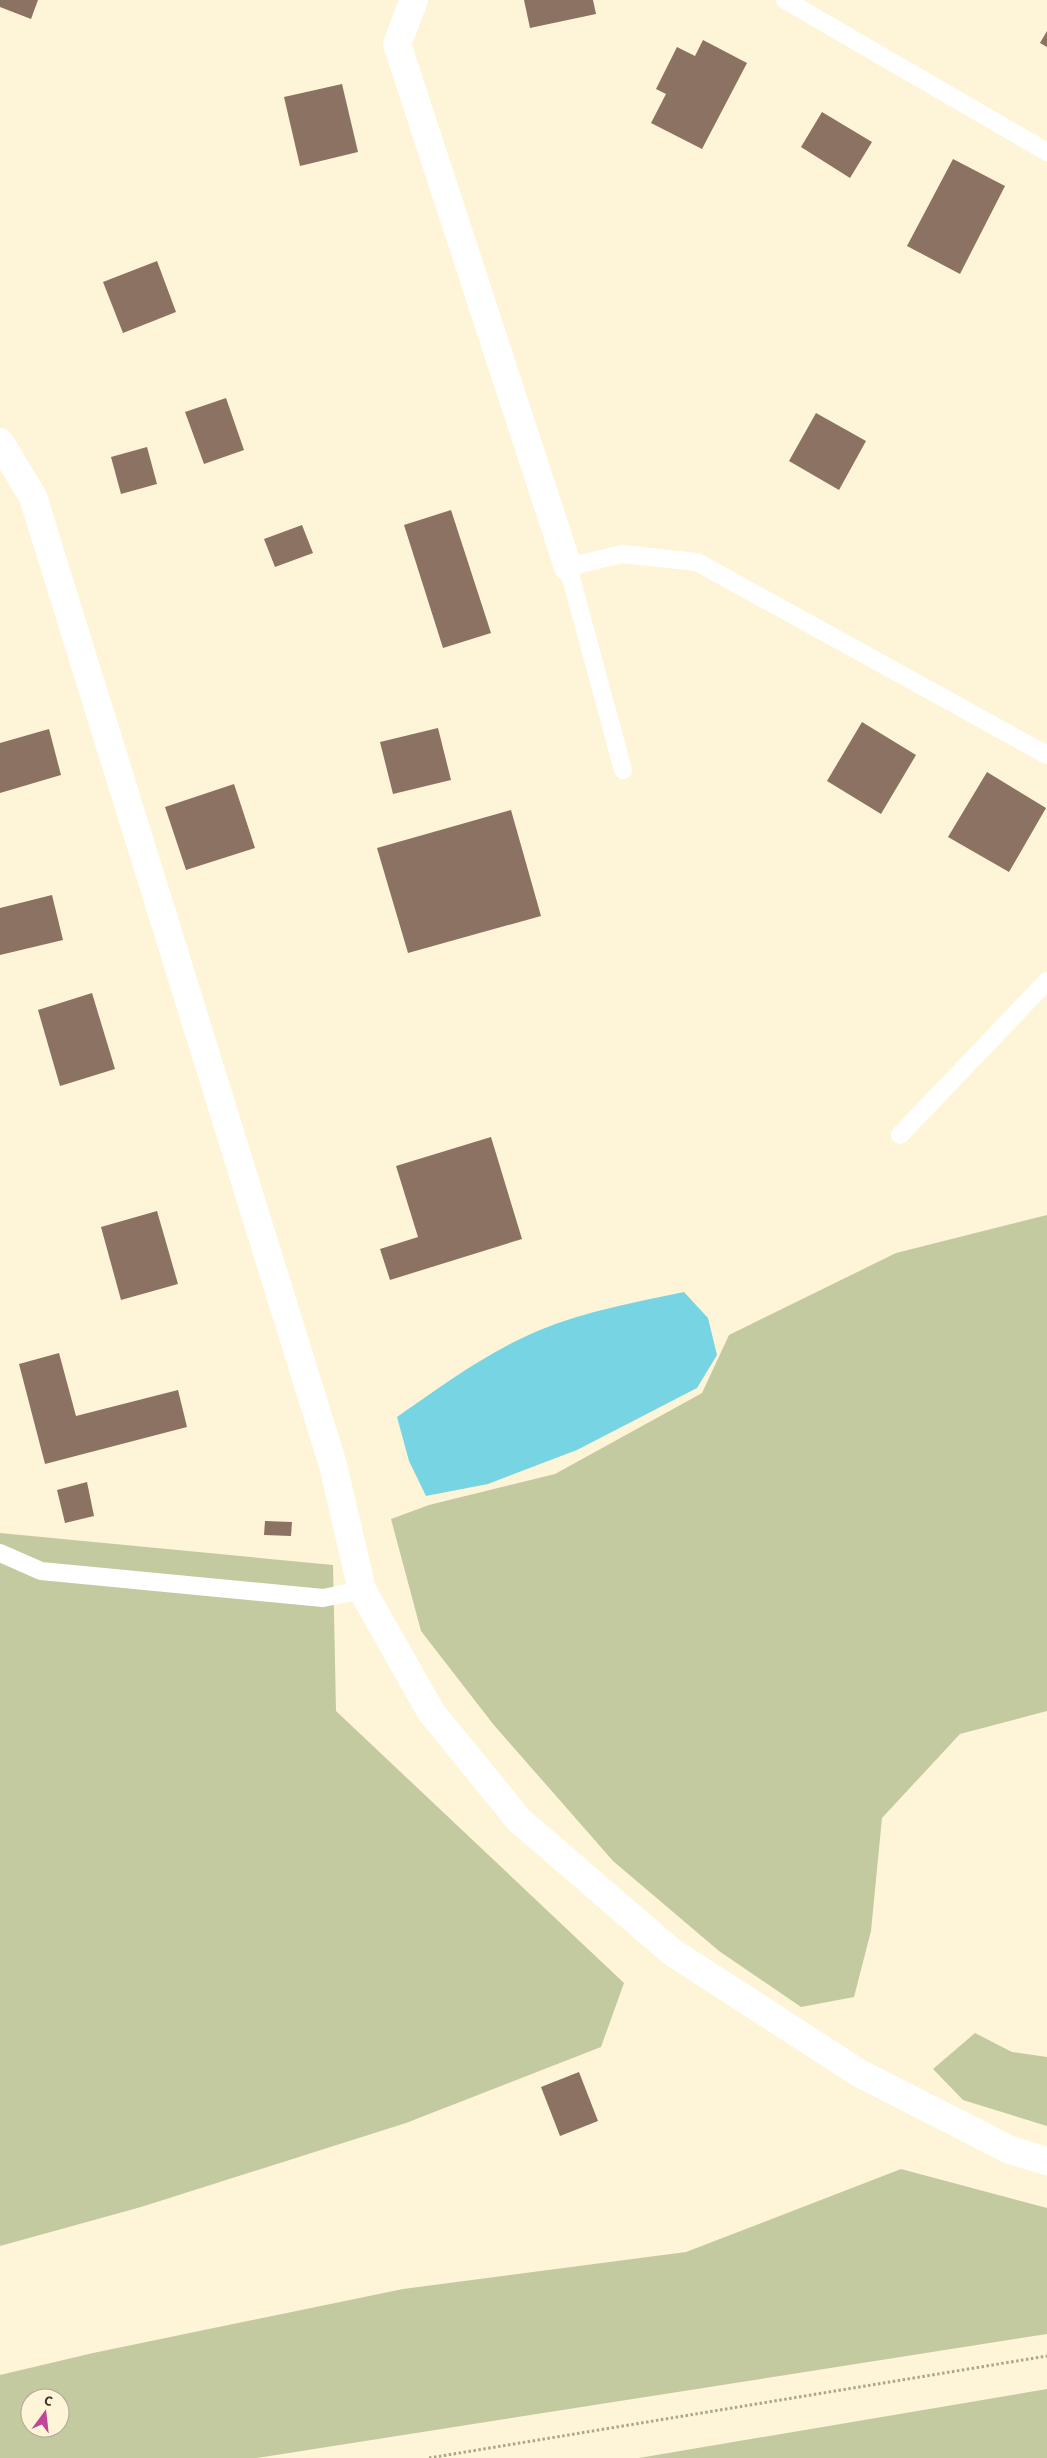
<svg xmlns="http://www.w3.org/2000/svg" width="1047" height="2458" font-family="'Source Sans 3',sans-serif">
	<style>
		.green { fill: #c3caa0; fill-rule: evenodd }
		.water { fill: #77d5e3 }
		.building { fill: #8b7263 }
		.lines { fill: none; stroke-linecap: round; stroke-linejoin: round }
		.path { stroke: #aca58f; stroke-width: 3; stroke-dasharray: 2.5 2.5; stroke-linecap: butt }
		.service { stroke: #fff; stroke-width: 18 }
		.minor { stroke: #fff; stroke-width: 28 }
		.tertiary { stroke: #fff; stroke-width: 28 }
	</style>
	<rect width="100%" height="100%" fill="#fef5d8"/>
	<g class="green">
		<path d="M 1047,1215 L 1047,1711 L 960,1734 L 882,1818 L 871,1931 L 854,1997 L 801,2007 L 719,1951 L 613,1861 L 493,1724 L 421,1631 L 391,1519 L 429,1505 L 555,1474 L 702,1393 L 729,1335 L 896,1253 Z"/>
		<path d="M 0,1533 L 333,1565 L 336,1711 L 624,1983 L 601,2047 L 406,2123 L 141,2207 L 0,2246 Z"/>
		<path d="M 975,2033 L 1012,2052 L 1047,2057 L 1047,2126 L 963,2100 L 933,2069 Z"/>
		<path d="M 901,2169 L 1047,2208 L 1047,2334 L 257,2458 L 0,2458 L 0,2375 L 93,2353 L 403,2289 L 686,2252 ZM 30,2398 L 60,2398 L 60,2428 L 30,2428 Z"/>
		<path d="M 1047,2389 L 1047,2458 L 639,2458 Z"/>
	</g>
	<path class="water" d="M 684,1292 L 708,1318 L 717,1355 L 697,1388 L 577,1450 L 488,1484 L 426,1496 L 409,1461 L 397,1417 C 443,1385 489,1351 540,1330 C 586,1311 636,1302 684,1292 Z"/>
	<g class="building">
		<path d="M 0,0 L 38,0 L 31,19 L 0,7 Z"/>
		<path d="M 524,0 L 593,0 L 596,14 L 530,28 Z"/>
		<path d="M 1047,31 L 1047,47 L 1040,43 Z"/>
		<path d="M 703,40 L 747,63 L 702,149 L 651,123 L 666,94 L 656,89 L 677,47 L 695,56 Z"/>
		<path d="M 342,84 L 358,152 L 300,166 L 284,97 Z"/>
		<path d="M 822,112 L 872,142 L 850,178 L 801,147 Z"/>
		<path d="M 953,159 L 1005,186 L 960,274 L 907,246 Z"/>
		<path d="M 157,261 L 176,312 L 123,333 L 103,282 Z"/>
		<path d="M 226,398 L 244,450 L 204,464 L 185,412 Z"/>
		<path d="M 816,413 L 866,441 L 839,490 L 789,461 Z"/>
		<path d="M 147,447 L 157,484 L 121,494 L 111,457 Z"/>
		<path d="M 451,510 L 491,633 L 443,648 L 404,525 Z"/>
		<path d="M 302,525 L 313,553 L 275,567 L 264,539 Z"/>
		<path d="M 862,722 L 916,755 L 881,814 L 827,781 Z"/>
		<path d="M 438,728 L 451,780 L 393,794 L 380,742 Z"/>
		<path d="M 49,729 L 61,775 L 0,793 L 0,743 Z"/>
		<path d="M 987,772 L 1046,808 L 1009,872 L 948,837 Z"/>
		<path d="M 234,784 L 255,848 L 186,870 L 165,807 Z"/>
		<path d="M 511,810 L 541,916 L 408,953 L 377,848 Z"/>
		<path d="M 52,895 L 63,940 L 0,955 L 0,908 Z"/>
		<path d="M 92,993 L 115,1069 L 60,1086 L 38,1010 Z"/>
		<path d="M 491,1137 L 522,1239 L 390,1280 L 380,1249 L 418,1237 L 396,1166 Z"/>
		<path d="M 157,1211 L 178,1284 L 121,1300 L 101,1227 Z"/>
		<path d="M 59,1353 L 76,1416 L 178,1390 L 187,1427 L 45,1464 L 19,1364 Z"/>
		<path d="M 87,1482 L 94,1516 L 65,1523 L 57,1490 Z"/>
		<path d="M 265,1521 L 292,1522 L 291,1536 L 264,1535 Z"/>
		<path d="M 579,2072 L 598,2121 L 560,2136 L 541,2087 Z"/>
	</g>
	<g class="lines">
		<path class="path" d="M 429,2458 L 1047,2356"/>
		<g class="service">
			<path d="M 785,0 L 1047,152"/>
			<path d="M 623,770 L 568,567 L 622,554 L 697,562 L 1047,755"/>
			<path d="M 900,1135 L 1047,981"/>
			<path d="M 0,1553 L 41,1571 L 323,1598 L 362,1590"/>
		</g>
		<path class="minor" d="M 414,0 L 397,44 L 568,567"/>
		<path class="tertiary" d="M 0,442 L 33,497 L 333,1465 L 362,1590 L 431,1712 L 519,1820 L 672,1952 L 859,2073 L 1010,2150 L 1047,2161"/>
	</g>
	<g transform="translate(45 2413) rotate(15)"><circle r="24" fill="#fef5d8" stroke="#b0a994"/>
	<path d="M0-4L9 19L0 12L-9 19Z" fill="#c04699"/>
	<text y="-8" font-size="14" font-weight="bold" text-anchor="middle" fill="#3c382d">С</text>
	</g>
</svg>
